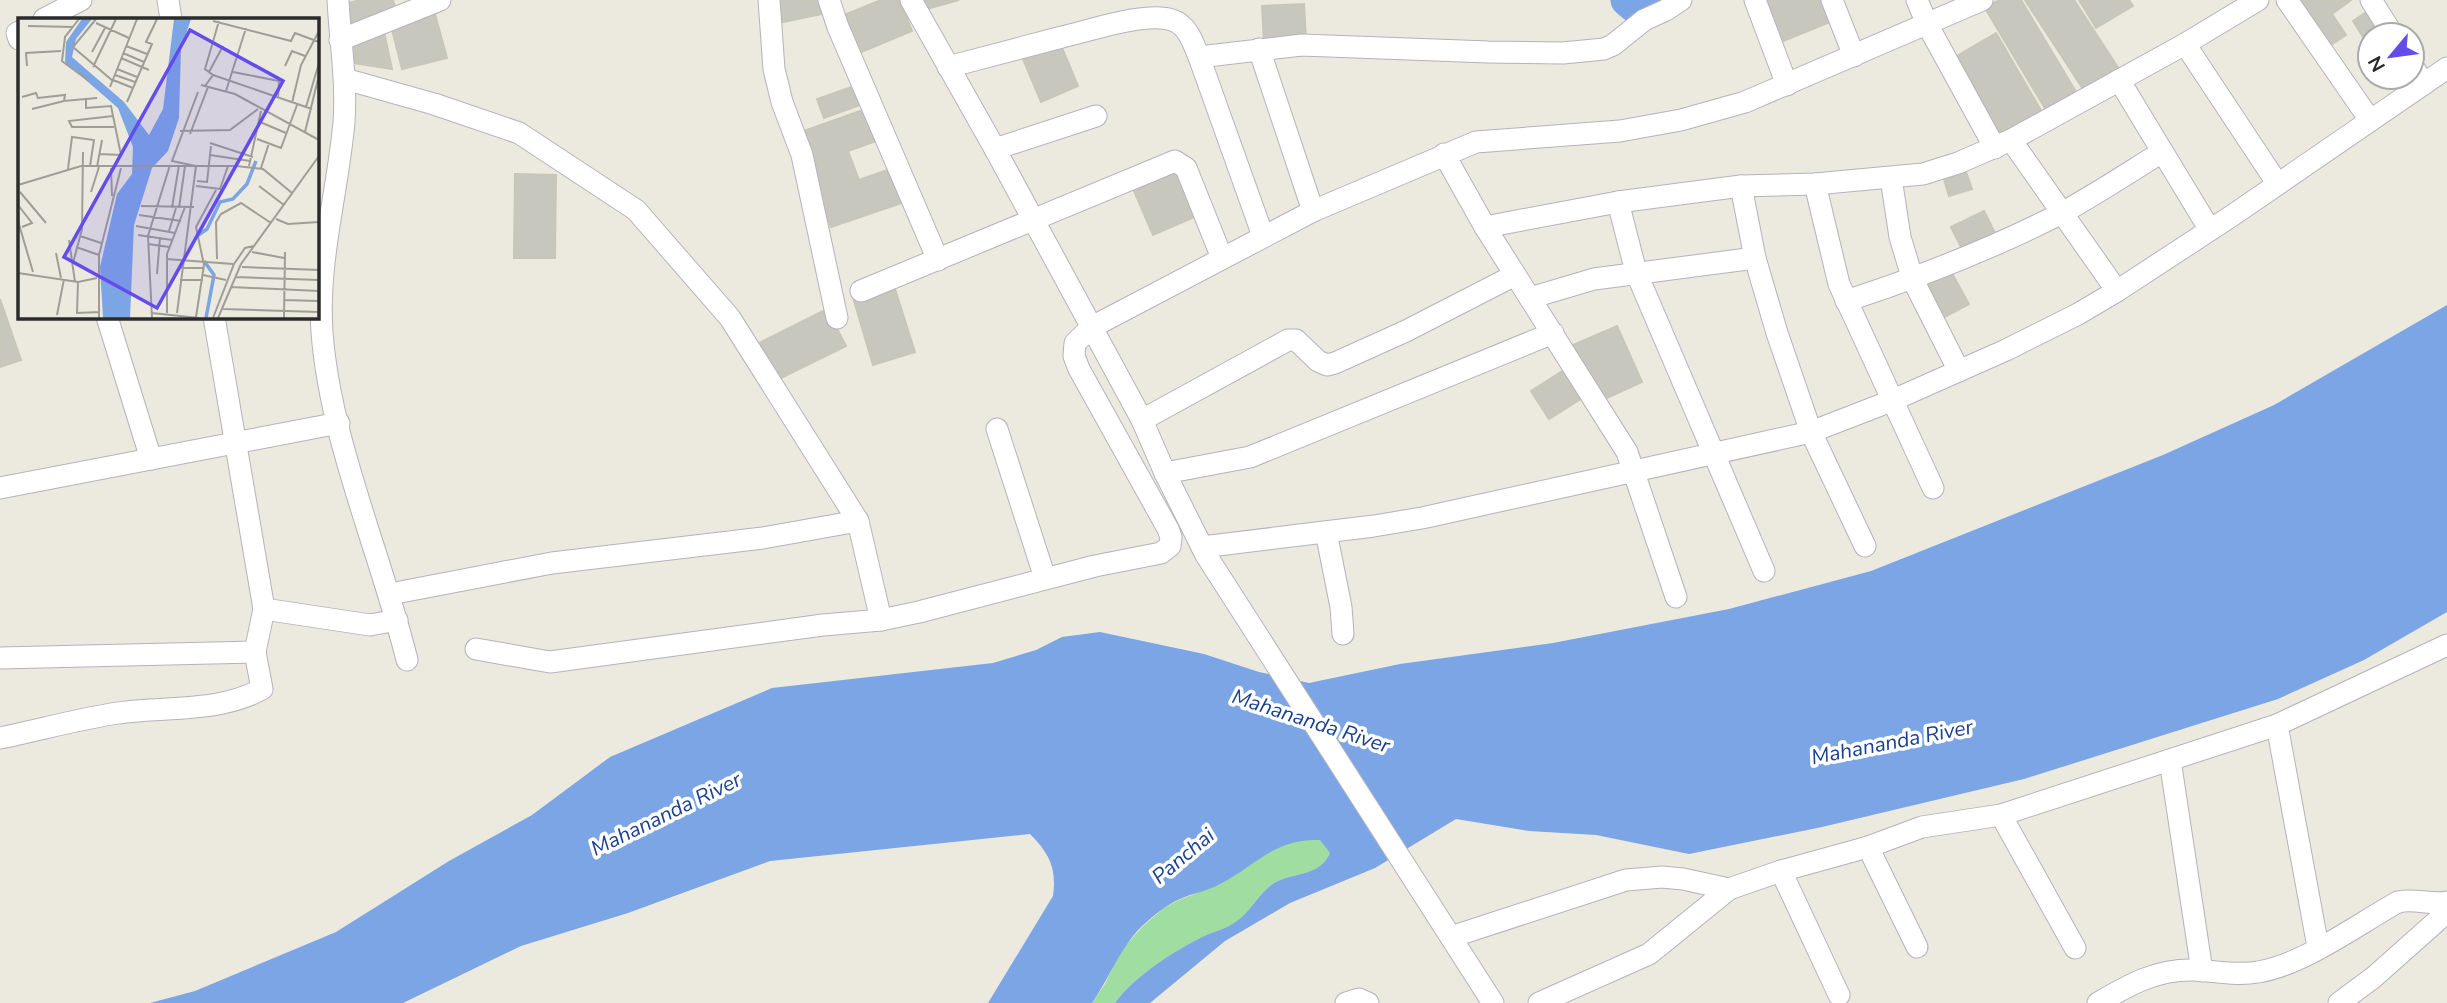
<svg xmlns="http://www.w3.org/2000/svg" width="2447" height="1003" font-family="'Nunito Sans',sans-serif">
	<style>
		.green { fill: #a0dda0 }
		.water { fill: #7ba5e5 }
		.lines { fill: none; stroke-linecap: round; stroke-linejoin: round }
		.river { stroke: #7ba5e5; stroke-width: 33 }
		.building { fill: #c7c7be; stroke: #c7c7b8; stroke-width: 2 }
		.minor-casing { stroke: #b4b2bd; stroke-width: 23 }
		.minor { stroke: #fff; stroke-width: 21 }
		.labels { text-anchor: middle; stroke-width: 7; stroke-linejoin: round; paint-order: stroke }
		.water-label { font-size: 21px; font-style: italic; fill: #194091; stroke: #fff }
		.inset-river { fill: none; stroke: #7ba5e5; stroke-width: 3.5 }
		.inset-road { fill: none; stroke: #9f9e96; stroke-width: 2 }
		.view { fill: #634ceb; fill-opacity: 0.15; stroke: #634ceb; stroke-width: 3.5 }
		.inset-edge { fill: none; stroke: #2b2b2b; stroke-width: 3.5 }
	</style>
	<rect width="100%" height="100%" fill="#eceade"/>
	<path class="green" d="M 1303,839 L 1320,839 L 1330,853 C 1320,876 1296,872 1276,882 C 1259,891 1251,913 1235,923 C 1224,930 1211,932 1200,938 C 1171,953 1135,976 1115,1003 L 1092,1003 L 1105,984 L 1120,952 L 1142,927 L 1164,908 L 1179,900 L 1220,884 L 1276,847 Z"/>
	<path class="water" d="M 2447,305 L 2447,612 L 2364,660 L 2278,699 L 2024,779 L 1822,827 L 1689,854 L 1596,835 L 1529,831 L 1456,819 L 1375,868 L 1290,903 L 1225,941 L 1150,1003 L 1115,1003 C 1135,976 1171,953 1200,938 C 1211,932 1224,930 1234,923 C 1251,913 1259,891 1276,882 C 1296,872 1320,876 1330,853 L 1320,840 C 1275,838 1257,865 1220,884 C 1208,891 1193,893 1180,899 C 1166,905 1152,917 1141,927 C 1119,950 1110,977 1092,1003 L 988,1003 L 1053,896 C 1057,868 1049,853 1030,834 L 770,861 L 628,913 L 521,946 L 403,1003 L 150,1003 L 195,991 L 336,932 L 449,861 L 532,815 L 610,757 L 772,688 L 993,663 L 1036,650 L 1062,637 L 1100,632 L 1204,654 L 1259,672 L 1309,683 L 1400,664 L 1553,643 L 1729,609 L 1871,571 L 2163,455 L 2274,405 Z"/>
	<g class="lines">
		<path class="river" d="M 1627,0 L 1634,6 L 1657,4 L 1666,0"/>
	</g>
	<g class="building">
		<path d="M 361,0 L 393,0 L 397,14 L 349,26 L 344,4 Z"/>
		<path d="M 778,0 L 819,0 L 822,14 L 783,22 Z"/>
		<path d="M 881,0 L 899,0 L 912,31 L 859,53 L 844,15 Z"/>
		<path d="M 919,0 L 959,0 L 923,10 Z"/>
		<path d="M 1758,0 L 1826,0 L 1835,20 L 1776,44 Z"/>
		<path d="M 1999,0 L 2021,0 L 2076,92 L 2046,110 L 1985,8 Z"/>
		<path d="M 2025,0 L 2074,0 L 2119,69 L 2085,92 Z"/>
		<path d="M 2079,0 L 2129,0 L 2133,6 L 2096,28 Z"/>
		<path d="M 2291,0 L 2351,0 L 2332,14 L 2346,35 L 2323,50 Z"/>
		<path d="M 1304,4 L 1306,40 L 1264,42 L 1262,6 Z"/>
		<path d="M 2371,9 L 2388,35 L 2370,35 L 2370,48 L 2353,21 Z"/>
		<path d="M 435,14 L 447,58 L 402,69 L 391,25 Z"/>
		<path d="M 384,32 L 392,69 L 354,63 L 349,40 Z"/>
		<path d="M 1996,33 L 2043,114 L 1996,141 L 1950,60 Z"/>
		<path d="M 1060,43 L 1078,86 L 1041,102 L 1023,59 Z"/>
		<path d="M 857,85 L 863,104 L 824,118 L 817,99 Z"/>
		<path d="M 871,107 L 882,139 L 848,151 L 859,180 L 893,168 L 905,202 L 831,227 L 798,133 Z"/>
		<path d="M 1178,164 L 1199,215 L 1153,235 L 1131,184 Z"/>
		<path d="M 1965,169 L 1972,189 L 1949,196 L 1943,176 Z"/>
		<path d="M 515,174 L 556,175 L 555,258 L 514,258 Z"/>
		<path d="M 1984,211 L 1999,241 L 1966,257 L 1951,227 Z"/>
		<path d="M 1949,268 L 1969,304 L 1939,320 L 1919,284 Z"/>
		<path d="M 895,289 L 915,352 L 873,365 L 854,301 Z"/>
		<path d="M 0,299 L 21,360 L 0,367 Z"/>
		<path d="M 827,309 L 846,346 L 773,382 L 755,345 Z"/>
		<path d="M 1617,326 L 1642,382 L 1598,402 L 1573,345 Z"/>
		<path d="M 1569,367 L 1587,395 L 1549,419 L 1531,391 Z"/>
	</g>
	<g class="lines">
		<defs>
			<g id="minor">
				<path d="M 168,0 L 171,19"/>
				<path d="M 338,0 C 340,41 347,81 344,122 C 338,191 317,262 322,332 C 330,441 381,554 407,660"/>
				<path d="M 769,0 L 774,69 L 782,102 L 802,155 L 837,318"/>
				<path d="M 829,0 L 838,27 L 938,260"/>
				<path d="M 911,0 L 995,149 L 1142,420 L 1165,473 L 1206,555 L 1493,1003"/>
				<path d="M 1755,0 L 1787,85"/>
				<path d="M 1832,0 L 1854,56"/>
				<path d="M 1917,0 L 1927,24 L 1995,148"/>
				<path d="M 2287,0 L 2370,120"/>
				<path d="M 2371,0 L 2393,35"/>
				<path d="M 44,19 L 81,0"/>
				<path d="M 19,32 L 17,33 L 19,39"/>
				<path d="M 340,40 L 440,0"/>
				<path d="M 2185,44 L 2277,183"/>
				<path d="M 1259,49 L 1313,211"/>
				<path d="M 1199,57 L 1302,45 L 1488,52 L 1563,53 L 1604,49 L 1613,45 L 1644,20 L 1666,10 L 1681,0"/>
				<path d="M 2412,65 L 2424,84"/>
				<path d="M 948,67 C 985,57 1024,47 1062,37 C 1089,31 1146,11 1172,20 C 1188,25 1193,43 1199,57 L 1263,236"/>
				<path d="M 345,79 L 434,104 L 519,133 L 636,210 L 730,318 L 858,521 L 881,620"/>
				<path d="M 2119,80 L 2210,230"/>
				<path d="M 2011,140 L 2117,291"/>
				<path d="M 995,149 L 1096,116"/>
				<path d="M 1444,154 L 1485,227 L 1627,452 L 1676,597"/>
				<path d="M 1891,178 L 1900,237 L 1913,280 L 1959,371"/>
				<path d="M 1815,184 L 1839,284 L 1933,488"/>
				<path d="M 1741,186 L 1755,258 L 1777,333 L 1811,432 L 1865,546"/>
				<path d="M 1618,202 L 1636,272 L 1764,571"/>
				<path d="M 1485,227 L 1618,202 L 1741,186 L 1815,184 L 1923,174 L 1958,163 L 2011,140 L 2185,44 L 2258,0"/>
				<path d="M 861,291 L 1175,161 L 1186,168 L 1222,258"/>
				<path d="M 1530,298 L 1594,279 L 1755,258"/>
				<path d="M 1846,301 C 1920,277 1991,249 2060,214 C 2095,195 2128,173 2162,152"/>
				<path d="M 107,317 L 151,459"/>
				<path d="M 214,317 L 264,609"/>
				<path d="M 1142,420 L 1288,340 L 1296,340 L 1318,361 L 1327,365 L 1335,363 L 1406,331 L 1515,275"/>
				<path d="M 997,429 L 1045,578"/>
				<path d="M 1165,473 L 1250,457 L 1553,333"/>
				<path d="M 0,488 L 339,423"/>
				<path d="M 1326,532 L 1341,607 L 1343,634"/>
				<path d="M 1202,547 L 1374,526 L 1422,518 L 1811,432 L 1891,401 L 2006,350 L 2078,314 L 2117,291 L 2233,215 L 2447,68"/>
				<path d="M 390,594 L 552,563 L 763,538 L 858,521"/>
				<path d="M 476,649 L 550,662 L 823,625 L 881,620 L 919,612 L 1095,566 L 1161,553 L 1170,546 L 1171,537 L 1168,529 L 1079,369 L 1074,356 L 1075,343 L 1092,327 L 1313,211 L 1476,142 L 1620,131 L 1681,120 L 1745,102 L 1982,0"/>
				<path d="M 0,658 L 255,652"/>
				<path d="M 2277,725 L 2318,947"/>
				<path d="M 0,738 C 39,730 78,719 118,713 C 166,706 218,713 262,689 L 255,652 L 264,609 L 370,625 L 397,620"/>
				<path d="M 2170,760 L 2202,971"/>
				<path d="M 2001,815 L 2075,948"/>
				<path d="M 1868,847 L 1917,947"/>
				<path d="M 1781,871 L 1839,995"/>
				<path d="M 1451,937 L 1626,880 L 1662,877 L 1683,879 L 1729,889 L 1781,871 L 1868,847 L 1922,827 L 2001,815 L 2277,725 L 2447,645"/>
				<path d="M 1346,1003 L 1359,999 L 1368,1003"/>
				<path d="M 1539,1003 L 1649,954 L 1729,889"/>
				<path d="M 2098,1003 C 2129,985 2156,969 2194,970 C 2215,971 2237,976 2258,972 C 2303,965 2358,924 2398,902 C 2414,898 2430,905 2447,902"/>
				<path d="M 2339,1003 L 2374,977 L 2447,912"/>
			</g>
		</defs>
		<use href="#minor" class="minor-casing"/>
		<use href="#minor" class="minor"/>
	</g>
	<g class="labels">
		<g class="water-label">
			<text transform="translate(1311 721) rotate(18)" y="7">Mahananda River</text>
			<text transform="translate(1892 742) rotate(-11)" y="7">Mahananda River</text>
			<text transform="translate(666 814) rotate(-26)" y="7">Mahananda River</text>
			<text transform="translate(1183 856) rotate(-40)" y="7">Panchai</text>
		</g>
	</g>
	<g transform="translate(18 18)">
		<rect width="301" height="301" fill="#eceade"/>
		<path d="M 64,1 L 74,1 L 58,21 L 54,39 L 106,84 L 131,117 L 145,91 L 156,1 L 173,1 L 163,31 L 161,100 L 150,133 L 134,150 L 116,207 L 112,300 L 85,300 L 82,249 L 99,176 L 114,156 L 115,129 L 100,90 L 47,44 L 48,24 Z" fill="#7ba5e5"/>
		<path class="inset-river" d="M 179,218 L 189,211 L 202,184 L 215,181 L 229,166 L 238,143M 186,243 L 196,257 L 188,300"/>
		<path class="inset-road" d="M 61,1 L 47,19 L 44,43 L 71,63M 78,1 L 55,29 L 95,63M 195,3 L 273,23 L 277,15 L 301,24M 78,5 L 111,20M 10,8 L 55,9M 108,28 L 129,36M 74,34 L 87,10M 105,35 L 126,44M 103,40 L 131,52M 9,48 L 8,35 L 43,33M 267,48 L 274,33 L 287,38M 75,49 L 98,1M 99,51 L 119,59M 191,54 L 205,28M 215,54 L 261,63 L 260,81M 97,57 L 117,64M 195,57 L 294,91M 95,62 L 115,70M 183,67 L 217,76 L 301,122M 187,68 L 195,57 L 187,51 L 201,3M 92,69 L 119,1M 208,73 L 228,10M 4,79 L 18,75 L 20,80 L 47,77 L 46,83 L 79,80M 68,80 L 68,90 L 93,88 L 103,137 L 81,136M 109,84 L 134,26 L 128,24 L 139,1M 274,85 L 283,47 L 301,13M 288,89 L 301,45M 14,91 L 46,83M 95,98 L 51,103 L 54,109 L 96,109M 242,104 L 268,115M 162,113 L 212,112 L 240,91M 287,114 L 301,57M 172,116 L 190,69M 239,121 L 263,130 L 279,87M 192,125 L 235,139M 192,137 L 232,143M 231,148 L 243,93M 79,149 L 84,122M 93,150 L 94,178M 243,150 L 251,125M 50,151 L 54,119 L 76,122 L 72,148M 179,163 L 189,164 L 193,128M 0,167 L 63,148 L 218,148 L 245,151 L 274,175M 178,168 L 202,171 L 210,148M 241,168 L 266,187M 2,174 L 28,205M 73,174 L 81,149M 0,187 L 14,205 L 4,209M 123,188 L 176,189M 154,190 L 161,147M 161,190 L 167,148M 121,197 L 163,203M 258,201 L 270,206 L 301,204M 0,203 L 15,254M 118,208 L 157,215M 151,213 L 158,190M 120,217 L 154,222M 62,218 L 83,225M 51,222 L 57,264M 130,226 L 151,229M 58,229 L 81,237M 234,234 L 266,240M 38,235 L 43,260M 148,241 L 215,246M 199,241 L 198,204 L 203,196 L 223,185 L 253,205M 55,245 L 64,211 L 65,134M 224,249 L 301,252M 163,250 L 185,250M 0,255 L 60,264 L 79,260M 139,256 L 142,219M 185,257 L 208,262M 218,259 L 301,262M 162,262 L 185,262M 60,264 L 59,295 L 81,294M 213,269 L 301,273M 266,282 L 301,283M 205,291 L 301,294M 134,295 L 181,300M 149,295 L 149,236 L 167,189M 159,295 L 178,148 L 154,143 L 180,74M 39,297 L 46,261M 178,299 L 186,247 L 178,209 L 198,172M 81,300 L 81,237 L 103,150M 134,300 L 130,218 L 152,147M 195,300 L 216,246 L 227,230 L 236,228M 200,300 L 223,246 L 301,138M 266,300 L 267,234"/>
		<path class="view" d="M 172,12 L 265,63 L 139,290 L 46,239 Z"/>
		<rect width="301" height="301" class="inset-edge"/>
	</g>
	<g transform="translate(2391 56) rotate(241)"><circle r="33" fill="#ffffff" stroke="#aaaaaa" stroke-width="2"/>
	<path d="M0-5L12 26L0 18L-12 26Z" fill="#634ceb"/>
	<text y="-10" font-size="19" font-weight="bold" text-anchor="middle" fill="#2b2b2b">N</text>
	</g>
</svg>
